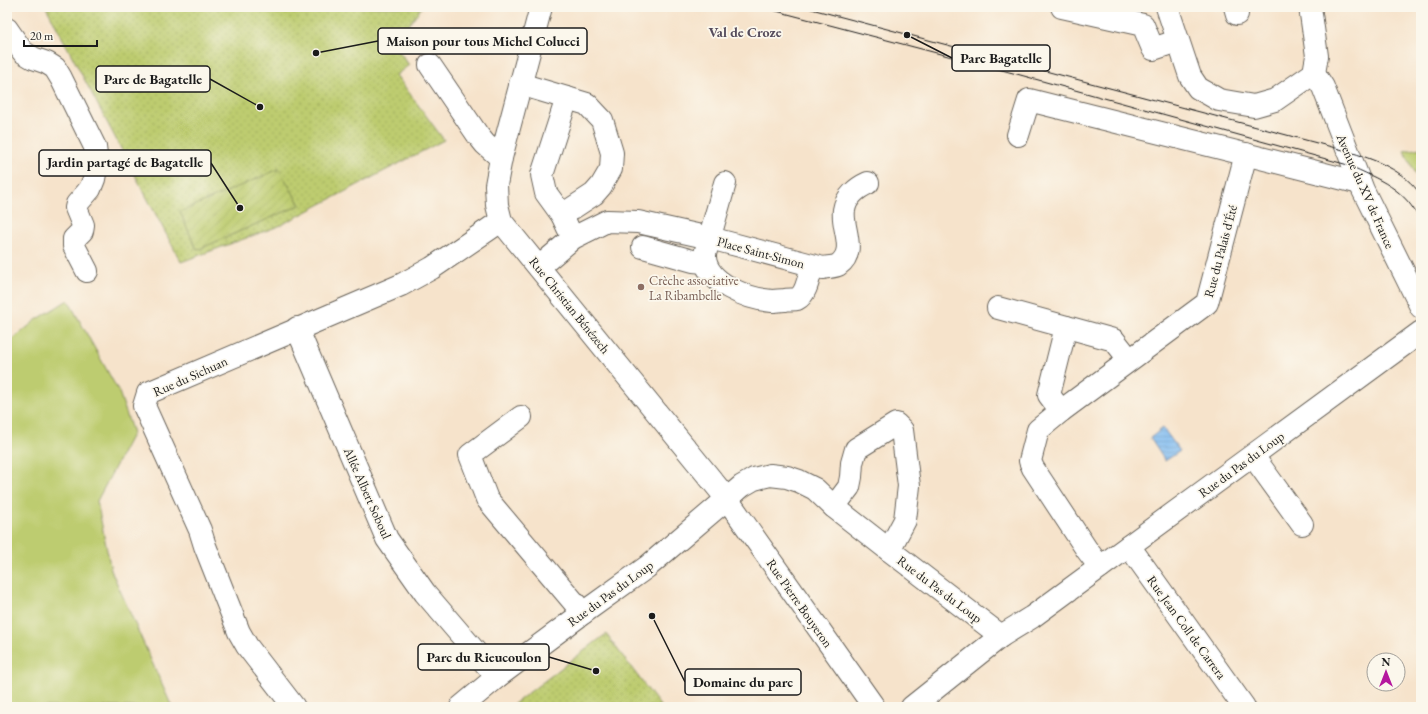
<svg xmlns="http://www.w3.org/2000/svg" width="1428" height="714" font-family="'EB Garamond',serif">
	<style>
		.grass { fill: #bdcc6f; stroke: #6c7446 }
		.park { fill: url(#park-dots); stroke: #6c7446 }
		.garden { fill: url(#garden-furrows); stroke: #6c7446 }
		.water { fill: url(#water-rules); stroke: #4d6b86 }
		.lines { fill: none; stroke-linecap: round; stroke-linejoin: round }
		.minor-casing { stroke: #686259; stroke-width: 24 }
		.minor { stroke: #fff; stroke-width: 22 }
		.tram { stroke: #1c1c1c; stroke-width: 1 }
		.education-dot { fill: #8d6e63; stroke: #fbf7ec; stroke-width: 1.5 }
		.labels { text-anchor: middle; stroke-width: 3.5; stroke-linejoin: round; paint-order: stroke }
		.street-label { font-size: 13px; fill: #1c1c1c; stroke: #fbf7ec }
		.education-label { font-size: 13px; fill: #785e54; stroke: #fbf7ec; text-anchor: start }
		.neighbourhood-label { font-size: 14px; font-weight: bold; fill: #554c5c; stroke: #fbf7ec }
		.leader { fill: none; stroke: #1c1c1c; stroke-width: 1.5 }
		.callout-dot { fill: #1c1c1c; stroke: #fbf7ec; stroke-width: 1.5 }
		.callout { fill: #fbf7ec; stroke: #1c1c1c; stroke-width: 1.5 }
		.callout-label { font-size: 14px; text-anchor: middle; font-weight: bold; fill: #1c1c1c }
	</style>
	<defs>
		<pattern id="park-dots" width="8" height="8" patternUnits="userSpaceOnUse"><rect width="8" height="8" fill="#bdcc6f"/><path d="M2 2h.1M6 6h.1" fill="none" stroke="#a2af60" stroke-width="1.8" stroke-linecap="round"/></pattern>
		<pattern id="garden-furrows" width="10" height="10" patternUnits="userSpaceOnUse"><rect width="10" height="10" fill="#bdcc6f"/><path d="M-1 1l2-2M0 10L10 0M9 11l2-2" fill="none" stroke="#a2af60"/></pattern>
		<pattern id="water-rules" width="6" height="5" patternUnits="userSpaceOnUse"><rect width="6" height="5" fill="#7ebaf0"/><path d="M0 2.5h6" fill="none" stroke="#6c9fcd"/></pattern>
	</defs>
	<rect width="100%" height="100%" fill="#fbf7ec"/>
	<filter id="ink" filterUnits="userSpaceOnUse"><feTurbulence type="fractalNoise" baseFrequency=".025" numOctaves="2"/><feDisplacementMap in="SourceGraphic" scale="8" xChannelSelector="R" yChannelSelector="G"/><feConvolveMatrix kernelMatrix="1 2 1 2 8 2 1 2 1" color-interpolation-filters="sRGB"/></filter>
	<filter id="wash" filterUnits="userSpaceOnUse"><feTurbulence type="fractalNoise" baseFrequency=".012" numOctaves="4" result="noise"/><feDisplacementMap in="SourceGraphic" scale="16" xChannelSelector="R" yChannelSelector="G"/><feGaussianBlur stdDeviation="0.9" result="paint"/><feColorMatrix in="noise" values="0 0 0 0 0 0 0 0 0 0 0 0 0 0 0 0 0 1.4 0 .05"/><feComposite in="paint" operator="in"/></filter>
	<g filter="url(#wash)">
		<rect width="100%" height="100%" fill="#f6e3cb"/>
		<g class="grass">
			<path d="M 1421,148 L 1421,184 L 1404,151 Z"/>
			<path d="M 68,300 L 119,392 L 133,433 L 97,501 L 111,570 L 172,707 L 7,707 L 7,344 L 36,320 Z"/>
		</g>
		<g class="park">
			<path d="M 46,7 L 422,7 L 394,44 L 409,65 L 396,75 L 444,140 L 279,226 L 181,262 Z"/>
			<path d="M 606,634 L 661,707 L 510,707 Z"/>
		</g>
		<path class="garden" d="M 279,169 L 300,205 L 197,250 L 180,212 Z"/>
		<path class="water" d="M 1163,428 L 1180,451 L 1165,461 L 1150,438 Z"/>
	</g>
	<g filter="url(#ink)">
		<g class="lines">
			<defs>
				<g id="minor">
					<path d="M 541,7 L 501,158 L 496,185 L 497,205 L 501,221 L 727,499 L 874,707"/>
					<path d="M 1062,7 L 1143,25 L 1153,49 L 1177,41"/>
					<path d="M 1167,7 L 1190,76 L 1198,88 L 1219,100 L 1254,106 L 1275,100 L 1314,73 L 1317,56 L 1310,7"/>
					<path d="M 1235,7 L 1237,14"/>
					<path d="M 7,29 L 23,52 L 33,58 L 47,63 L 55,68 L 61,78 L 95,147 L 97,163 L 94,179 L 90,189 L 77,204 L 76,208 L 83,225 L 82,231 L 74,239 L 74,246 L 87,271"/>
					<path d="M 430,65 L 477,134 L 485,144 L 501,158"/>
					<path d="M 1314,73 L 1323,87 L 1363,190 L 1421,307"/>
					<path d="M 520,84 L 587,104 L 602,120 L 612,153 L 611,169 L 601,186 L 594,194 L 562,215"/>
					<path d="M 567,98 L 542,175 L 546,193 L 562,215 L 568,228"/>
					<path d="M 1018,135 L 1029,100 L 1360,183"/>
					<path d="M 725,183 L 705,254 C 703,283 749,299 772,301 C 776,301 781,300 785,300 C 788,299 794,300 797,299 C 807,294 809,275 812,266"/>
					<path d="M 643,247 L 693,261 L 704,262"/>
					<path d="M 539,267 L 573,238 L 607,221 L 638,222 L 710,238 L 823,268 C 827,267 834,267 838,265 C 858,251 841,228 844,210 C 846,197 857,188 868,183"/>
					<path d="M 998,308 L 1114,340 L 1129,359"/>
					<path d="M 297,328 L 387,539 L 425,593 L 497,677"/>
					<path d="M 1061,411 L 1049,395 L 1066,327"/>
					<path d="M 521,417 L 470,455 L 487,499 L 583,613"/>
					<path d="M 1253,456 L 1302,524"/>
					<path d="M 834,507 L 849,487 L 851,477 L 852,463 L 856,449 L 896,424 L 902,430 L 909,486 L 905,520 L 889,550"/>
					<path d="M 1129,546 L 1244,707"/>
					<path d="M 1100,567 L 1087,550 L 1033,468 L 1030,461 L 1038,430 L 1061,411 L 1207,303 L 1246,154"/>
					<path d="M 294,707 L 247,646 L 239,632 L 205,546 L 200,530 L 144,406 L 148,393 L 401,285 L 432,268 L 501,221"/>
					<path d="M 461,707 L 497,677 L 583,613 L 647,567 L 742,486 L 754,479 L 770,475 L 787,477 L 799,481 L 815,489 L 834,507 L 889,550 L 1001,636 L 1032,617 L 1421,332"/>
					<path d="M 912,707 L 1001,636"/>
				</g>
			</defs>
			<use href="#minor" class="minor-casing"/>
			<use href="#minor" class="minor"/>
			<g class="tram">
				<path d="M 761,7 L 1013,73 L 1348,165 C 1380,180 1405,188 1421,222"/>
				<path d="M 804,7 L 1347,151 C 1375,160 1403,169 1421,195"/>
			</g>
		</g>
	</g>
	<circle class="education-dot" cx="641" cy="287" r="4"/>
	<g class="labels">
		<g class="street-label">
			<text transform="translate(1366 191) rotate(66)" y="5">Avenue du XV de France</text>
			<text transform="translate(1220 251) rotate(-75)" y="5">Rue du Palais d'Été</text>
			<text transform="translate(761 252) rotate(15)" y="5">Place Saint-Simon</text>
			<text transform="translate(570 305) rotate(51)" y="5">Rue Christian Bénézech</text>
			<text transform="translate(190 376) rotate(-24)" y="5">Rue du Sichuan</text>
			<text transform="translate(1241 464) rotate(-36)" y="5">Rue du Pas du Loup</text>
			<text transform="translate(368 493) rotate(66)" y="5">Allée Albert Soboul</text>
			<text transform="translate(940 589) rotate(37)" y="5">Rue du Pas du Loup</text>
			<text transform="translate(610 593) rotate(-36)" y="5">Rue du Pas du Loup</text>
			<text transform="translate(800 603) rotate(55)" y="5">Rue Pierre Bouyeron</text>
			<text transform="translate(1187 627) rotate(54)" y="5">Rue Jean Coll de Carrera</text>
		</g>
		<g class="education-label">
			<text x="649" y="285">Crèche associative<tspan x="649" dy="15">La Ribambelle</tspan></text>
		</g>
		<g class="neighbourhood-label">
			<text x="745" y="37">Val de Croze</text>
		</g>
	</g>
	<path class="leader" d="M316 53L378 41M907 35L952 58M260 107L210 79M240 208L211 163M596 671L549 657M652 616L685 682"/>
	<g class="callout-dot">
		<circle cx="316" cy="53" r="4"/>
		<circle cx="907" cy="35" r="4"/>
		<circle cx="260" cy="107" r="4"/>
		<circle cx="240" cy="208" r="4"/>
		<circle cx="596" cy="671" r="4"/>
		<circle cx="652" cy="616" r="4"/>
	</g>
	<g class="callout">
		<rect x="378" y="28" width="209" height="26" rx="4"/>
		<rect x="952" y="45" width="98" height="26" rx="4"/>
		<rect x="96" y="66" width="114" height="26" rx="4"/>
		<rect x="39" y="150" width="172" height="26" rx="4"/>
		<rect x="418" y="644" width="131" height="26" rx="4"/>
		<rect x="685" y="669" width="116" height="26" rx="4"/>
	</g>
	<g class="callout-label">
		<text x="483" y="46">Maison pour tous Michel Colucci</text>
		<text x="1001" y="63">Parc Bagatelle</text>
		<text x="153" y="84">Parc de Bagatelle</text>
		<text x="125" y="167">Jardin partagé de Bagatelle</text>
		<text x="484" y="662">Parc du Rieucoulon</text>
		<text x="743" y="687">Domaine du parc</text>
	</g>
	<rect width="1428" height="714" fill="none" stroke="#fbf7ec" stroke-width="24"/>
	<g transform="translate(1386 672)"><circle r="19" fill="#fbf7ec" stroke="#a29f99"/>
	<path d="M0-3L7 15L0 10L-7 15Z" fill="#b5179e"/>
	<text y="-6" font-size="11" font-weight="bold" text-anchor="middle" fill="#1c1c1c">N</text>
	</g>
	<path d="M24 40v6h73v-6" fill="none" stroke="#1c1c1c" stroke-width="2"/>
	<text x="30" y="40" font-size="12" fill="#1c1c1c" stroke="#fbf7ec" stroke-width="3" paint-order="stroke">20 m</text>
</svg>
